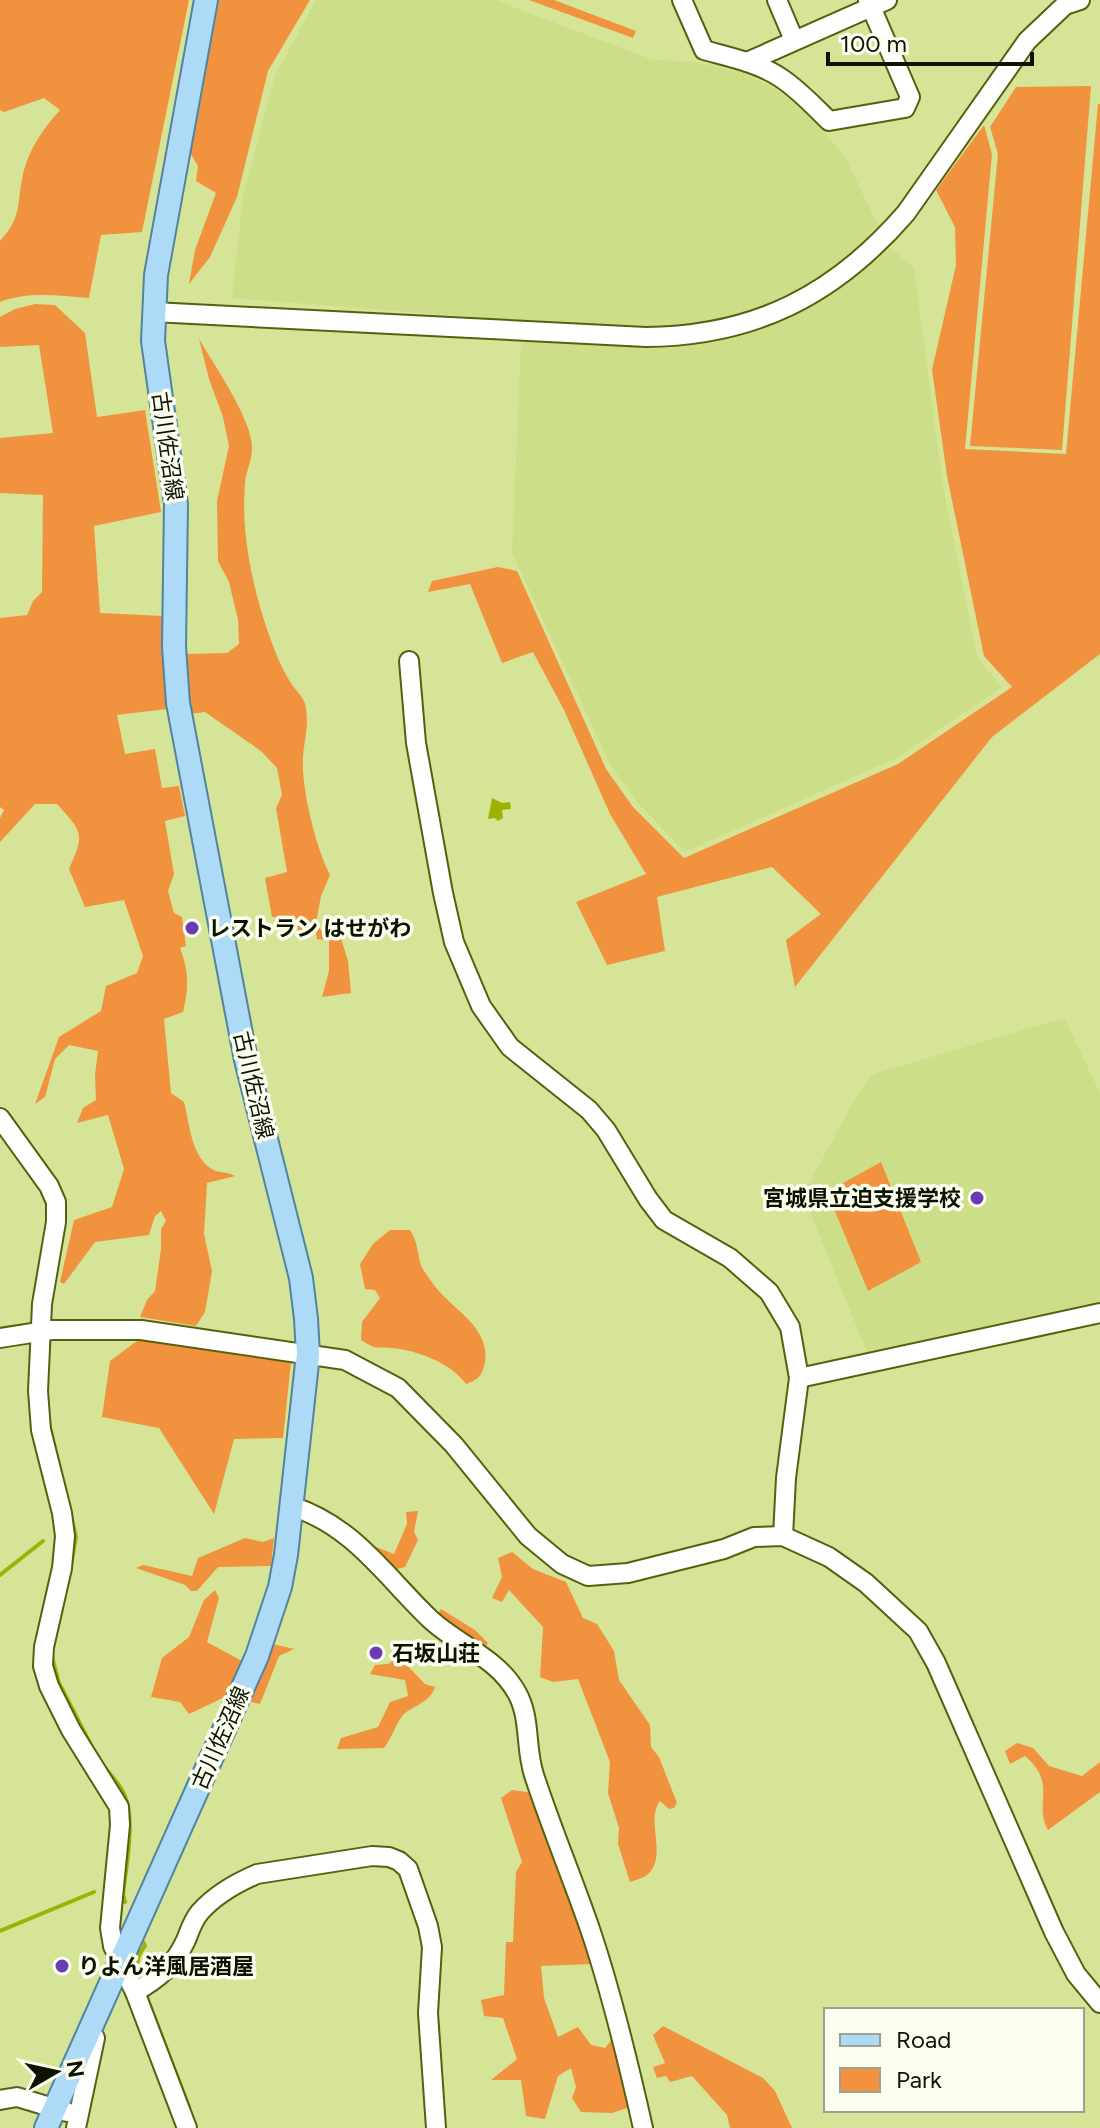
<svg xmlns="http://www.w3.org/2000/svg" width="1100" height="2128" font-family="Figtree,'Noto Sans JP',sans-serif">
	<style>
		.built { fill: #cdde88 }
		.green { fill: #f1923f }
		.water { fill: #9db205 }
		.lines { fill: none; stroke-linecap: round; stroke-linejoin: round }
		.stream { stroke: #9db205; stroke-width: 4 }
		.minor-casing { stroke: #55610f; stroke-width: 22 }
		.major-casing { stroke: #52849d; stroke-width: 26 }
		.minor { stroke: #fff; stroke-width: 18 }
		.major { stroke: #addaf7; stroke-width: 22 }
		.poi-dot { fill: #6c3bb3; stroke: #fafeef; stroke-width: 3 }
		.labels { text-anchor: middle; stroke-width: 7; stroke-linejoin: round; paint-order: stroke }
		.street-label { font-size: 22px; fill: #0e1200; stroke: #fafeef }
		.poi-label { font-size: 22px; font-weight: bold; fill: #0e1200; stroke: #fafeef; text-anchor: start }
	</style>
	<rect width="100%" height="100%" fill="#d5e497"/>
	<g class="built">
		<path d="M 316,0 L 495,0 L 653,60 L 697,62 L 743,73 L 776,89 L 809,115 L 845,157 L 888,246 L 914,268 L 943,486 L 977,657 L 1002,687 L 896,758 L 685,852 L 636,801 L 609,762 L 512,553 L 522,321 L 232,298 L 243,196 L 275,76 Z"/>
		<path d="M 1064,1018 L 1100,1093 L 1100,1304 L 870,1359 L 803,1195 L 851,1106 L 873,1074 Z"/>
	</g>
	<g class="green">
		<path d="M 0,0 L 189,0 L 142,232 L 101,235 L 89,298 C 59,296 29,291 0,302 L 0,241 C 24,215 16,201 24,170 C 31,146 44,128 60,110 L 44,98 L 4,112 L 0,110 Z"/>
		<path d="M 219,0 L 310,0 L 268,71 L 237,197 L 210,257 L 189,284 L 195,250 L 216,193 L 196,181 L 198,166 L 189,151 Z"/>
		<path d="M 529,0 L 554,0 L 636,31 L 633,38 Z"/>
		<path d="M 1091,86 L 1062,450 L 970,446 L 998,154 L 990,127 L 1016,87 Z"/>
		<path d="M 1098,104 L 1100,104 L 1100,654 L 992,737 L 795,987 L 786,940 L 821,914 L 772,867 L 657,897 L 665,951 L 607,965 L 576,902 L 646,874 L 610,814 L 564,710 L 533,652 L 502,663 L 470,584 L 428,592 L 432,581 L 498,567 L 517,571 L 606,769 L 633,807 L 684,858 L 898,764 L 1012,687 L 984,656 L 947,476 L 932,370 L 956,265 L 955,227 L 936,190 L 984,125 L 992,154 L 965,449 L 1066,454 Z"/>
		<path d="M 35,304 L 55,305 L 85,333 L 97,417 L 145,410 L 161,512 L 94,526 L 100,613 L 163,616 L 162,644 L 167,709 L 117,715 L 125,754 L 155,749 L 162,788 L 179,786 L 185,816 L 165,821 L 174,874 L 168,891 L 174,913 L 182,917 L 186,946 L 180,948 C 189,971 189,988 183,1012 L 164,1019 L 171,1093 L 184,1102 C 190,1124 191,1161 216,1171 C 223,1173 228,1172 235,1176 L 207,1183 L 204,1234 L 212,1271 L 205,1312 L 196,1326 L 140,1317 L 147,1300 L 155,1291 L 161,1249 L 161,1229 L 166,1221 L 161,1211 L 155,1216 L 149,1235 L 95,1242 L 64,1284 L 60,1282 L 74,1220 L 112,1207 L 124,1169 L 108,1115 L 77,1123 L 83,1108 L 96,1100 L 95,1075 L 98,1051 L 69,1045 L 55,1059 L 45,1097 L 35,1104 L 59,1037 L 101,1011 L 106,986 L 137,973 L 143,956 L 124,900 L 85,907 L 69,869 C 85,833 83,833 57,804 L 35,804 L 0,842 L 0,818 L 4,810 L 0,807 L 0,618 L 27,615 L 33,601 L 42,592 L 43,495 L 0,493 L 0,438 L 53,433 L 39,345 L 0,347 L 0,317 L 15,309 Z"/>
		<path d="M 199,339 C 213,363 253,421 252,448 C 252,460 246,472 245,483 C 242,520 247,556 256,592 C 263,619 276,660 291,683 C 297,693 305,697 306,709 C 309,726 304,741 303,757 C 301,788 316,848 330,875 L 321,896 L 316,923 L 323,933 L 340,935 L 348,961 L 351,993 L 322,997 L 329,971 L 329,941 L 317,939 L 316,933 L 298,933 L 298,921 L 272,917 L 265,878 L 287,872 L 276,808 L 282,795 L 277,768 L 261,751 L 205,712 L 190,714 L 187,654 L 227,653 L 239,644 L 238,620 L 229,582 L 218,561 L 217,501 L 229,446 L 223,417 L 209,379 Z"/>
		<path d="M 881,1162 L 921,1262 L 868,1291 L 827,1192 Z"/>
		<path d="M 390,1230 L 410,1230 C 418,1242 417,1252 421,1265 C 423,1271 428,1276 431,1281 C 449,1309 490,1324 485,1362 C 483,1375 478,1380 466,1384 C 451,1363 417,1350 391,1348 C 372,1346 379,1351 361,1340 L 362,1322 L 380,1298 L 375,1290 L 365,1289 L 360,1264 L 373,1244 Z"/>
		<path d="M 141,1338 L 291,1362 L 283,1438 L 234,1439 L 214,1514 L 159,1428 L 102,1417 L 110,1361 Z"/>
		<path d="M 418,1511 L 414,1532 L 418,1540 L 405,1567 L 394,1570 L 366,1543 L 394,1554 L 407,1524 L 406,1512 Z"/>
		<path d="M 245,1538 L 263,1542 L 274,1538 L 271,1566 L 218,1567 L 197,1591 L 191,1591 L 185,1585 L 136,1568 L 143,1565 L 192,1576 L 198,1558 Z"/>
		<path d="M 512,1552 L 533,1569 L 566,1582 L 583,1618 L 597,1624 L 614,1651 L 619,1680 L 650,1725 L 651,1747 L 659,1757 L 677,1803 L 674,1808 L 669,1809 L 660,1801 C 645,1820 668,1856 648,1874 C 644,1878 635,1880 630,1882 L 618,1844 L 619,1828 L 608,1793 L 610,1762 L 578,1679 L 553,1682 L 540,1677 L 543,1627 L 509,1590 L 502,1602 L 492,1598 L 502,1577 L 498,1558 Z"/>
		<path d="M 215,1590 L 219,1598 L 207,1642 L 242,1661 L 229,1695 L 189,1714 L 180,1702 L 151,1697 L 162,1658 L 189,1637 L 204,1600 Z"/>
		<path d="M 441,1609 L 475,1630 L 488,1643 L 484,1649 L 436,1616 Z"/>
		<path d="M 273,1644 L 294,1649 L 279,1656 L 260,1704 L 251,1702 L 250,1695 Z"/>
		<path d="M 399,1657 L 425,1684 L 435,1687 C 431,1701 416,1705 405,1713 C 397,1720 392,1738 384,1748 L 337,1749 L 341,1738 L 378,1727 L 390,1702 L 408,1696 L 405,1680 L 370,1674 L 375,1665 L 388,1664 Z"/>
		<path d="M 1017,1743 L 1033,1748 L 1049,1766 L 1082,1776 L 1100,1762 L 1100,1792 L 1048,1830 C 1033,1803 1058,1784 1025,1756 L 1010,1764 L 1005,1751 Z"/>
		<path d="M 512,1790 L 533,1793 L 592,1964 L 541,1966 L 544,1998 L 558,2037 L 578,2027 L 591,2045 L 605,2048 L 612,2039 L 630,2107 L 612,2113 L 581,2112 L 572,2098 L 576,2087 L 571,2068 L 558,2076 L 545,2119 L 526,2116 L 521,2080 L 491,2080 L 517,2059 L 503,2018 L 484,2016 L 481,2000 L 504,1995 L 506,1942 L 513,1942 L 516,1872 L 522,1862 L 501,1798 Z"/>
		<path d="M 663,2026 L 763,2078 L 775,2091 L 792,2128 L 730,2128 L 727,2115 L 692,2076 L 670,2082 L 666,2076 L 657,2078 L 653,2067 L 665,2063 L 653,2035 Z"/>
	</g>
	<path class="water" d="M 492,798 L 502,803 L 510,802 L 511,809 L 502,810 L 503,818 L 498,821 L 495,818 L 488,819 Z"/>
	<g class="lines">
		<g class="stream">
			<path d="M 49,1423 L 76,1537 L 70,1571"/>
			<path d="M 0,1575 L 43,1541"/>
			<path d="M 52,1657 L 59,1683 L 92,1747"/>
			<path d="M 105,1768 C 112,1777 120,1784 124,1794 C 136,1818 126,1867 123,1894 L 125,1902"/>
			<path d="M 0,1931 L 94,1892"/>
			<path d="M 142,1983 C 137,1968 134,1959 145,1946 L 143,1942"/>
			<path d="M 145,1992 L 189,2107"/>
		</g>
		<defs>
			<g id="minor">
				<path d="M 682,0 L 704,50 C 729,57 759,63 781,78 C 799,90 814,106 829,121 L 905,108 L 910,97 L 868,0"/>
				<path d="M 777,0 L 794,40"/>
				<path d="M 747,62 L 887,0"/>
				<path d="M 153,312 L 646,337 C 755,336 835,295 906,213 L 1027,41 L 1065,5 L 1080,0"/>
				<path d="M 409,661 L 416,743 L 443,893 L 454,942 L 481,1006 L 510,1047 L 589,1110 L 606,1130 L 648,1199 L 664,1220 L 730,1258 L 769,1292 L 790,1327 L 799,1378 L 786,1478 L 783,1536"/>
				<path d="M 0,1118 L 49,1186 L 56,1202 L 56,1222 L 42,1304 L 38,1391 L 41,1430 L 62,1513 L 65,1536 L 62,1568 L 44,1647 L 43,1666 L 49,1686 L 71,1730 L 119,1807 L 120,1825 L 110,1928 L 113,1946 L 135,1992 L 187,2128"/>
				<path d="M 0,1338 L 51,1330 L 141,1330 L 345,1360 L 398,1388 L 454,1445 L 528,1536 L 562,1564 L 588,1576 L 628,1573 L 724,1549 L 754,1537 L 783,1536 L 829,1557 L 866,1583 L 918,1631 L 936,1663 L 1054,1932 L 1076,1974 L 1100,2003"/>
				<path d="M 799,1378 L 1100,1313"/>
				<path d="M 291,1506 C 353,1525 386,1577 430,1619 C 459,1646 497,1657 517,1693 C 531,1718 525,1748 534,1775 C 551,1827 572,1877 590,1929 C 612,1994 628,2061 643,2128"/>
				<path d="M 135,1992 C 159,1978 174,1966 186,1940 C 190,1930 193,1920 200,1912 C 215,1895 236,1883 257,1874 L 372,1856 L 389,1857 L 399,1861 L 408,1869 L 428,1926 L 432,1947 L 428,2013 L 436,2128"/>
				<path d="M 0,2100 L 17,2097 L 67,2112"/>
				<path d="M 76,2128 L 95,2038"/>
			</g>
			<path id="major" d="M 46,2128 L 257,1656 L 280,1587 L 286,1555 L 308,1354 L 306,1319 L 301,1278 L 246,1060 L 178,703 L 174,647 L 176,504 L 153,341 L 156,275 L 206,0"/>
		</defs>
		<use href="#minor" class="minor-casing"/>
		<use href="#major" class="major-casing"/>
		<use href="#minor" class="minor"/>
		<use href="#major" class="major"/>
	</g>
	<g class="poi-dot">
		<circle cx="192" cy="928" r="8"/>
		<circle cx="977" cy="1198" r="8"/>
		<circle cx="376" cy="1653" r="8"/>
		<circle cx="62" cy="1966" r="8"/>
	</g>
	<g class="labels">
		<g class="street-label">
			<text transform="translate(168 446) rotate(82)" y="8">古川佐沼線</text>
			<text transform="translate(254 1085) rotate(77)" y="8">古川佐沼線</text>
			<text transform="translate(220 1738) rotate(-66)" y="8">古川佐沼線</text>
		</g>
		<g class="poi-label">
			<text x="208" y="936">レストラン はせがわ</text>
			<text x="961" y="1206" text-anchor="end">宮城県立迫支援学校</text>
			<text x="392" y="1661">石坂山荘</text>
			<text x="78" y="1974">りよん洋風居酒屋</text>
		</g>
	</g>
	<rect x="824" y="2008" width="260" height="104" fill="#fafeef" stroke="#9ca08f" stroke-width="2"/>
	<rect x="840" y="2034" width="40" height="12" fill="#addaf7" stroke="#9ca08f" stroke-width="2"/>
	<text x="896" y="2048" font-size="24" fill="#0e1200">Road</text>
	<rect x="840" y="2068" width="40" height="24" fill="#f1923f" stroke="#9ca08f" stroke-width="2"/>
	<text x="896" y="2088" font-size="24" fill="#0e1200">Park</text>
	<g transform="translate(56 2072) rotate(81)" stroke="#fafeef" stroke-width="6" paint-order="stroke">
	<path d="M0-6L14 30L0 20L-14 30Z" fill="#0e1200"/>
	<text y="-12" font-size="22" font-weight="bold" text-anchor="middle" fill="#0e1200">N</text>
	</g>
	<path d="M828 52v12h204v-12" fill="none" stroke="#0e1200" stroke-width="4"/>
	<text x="840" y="52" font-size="24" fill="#0e1200" stroke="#fafeef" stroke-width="6" paint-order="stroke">100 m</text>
</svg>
